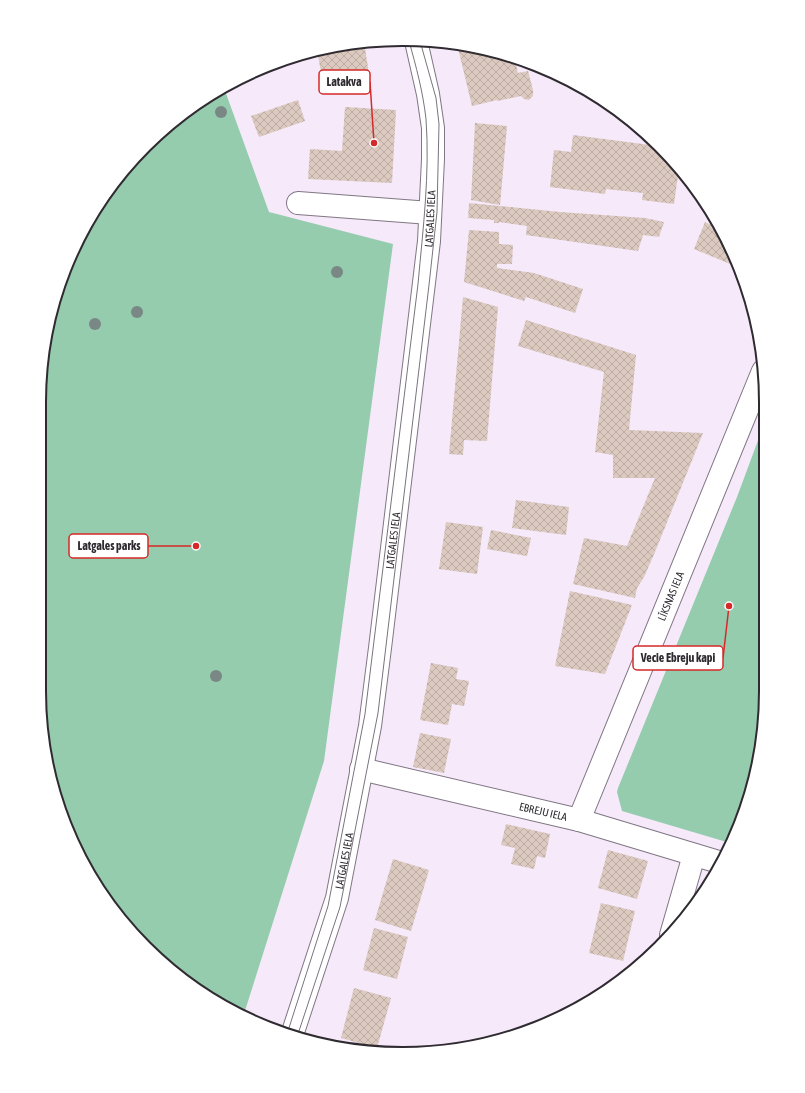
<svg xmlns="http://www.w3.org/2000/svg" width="805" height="1093" font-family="'Asap Condensed',sans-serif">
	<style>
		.park { fill: #95ccae }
		.building { fill: url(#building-cross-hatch) }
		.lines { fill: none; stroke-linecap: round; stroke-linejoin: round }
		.minor-casing { stroke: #807684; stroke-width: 24 }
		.minor { stroke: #fff; stroke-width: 22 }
		.tram { stroke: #7a737d; stroke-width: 1 }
		.tree { fill: #798785 }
		.labels { text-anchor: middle; stroke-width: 3; stroke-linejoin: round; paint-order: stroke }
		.street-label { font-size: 11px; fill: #2f2b31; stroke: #fff }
		.rim { fill: none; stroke: #2f2b31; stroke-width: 2 }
		.leader { fill: none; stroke: #d62828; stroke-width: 1.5 }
		.callout-dot { fill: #d62828; stroke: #fff; stroke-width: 1.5 }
		.callout { fill: #fff; stroke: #d62828; stroke-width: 1.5 }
		.callout-label { font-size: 12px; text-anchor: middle; font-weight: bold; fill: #2f2b31 }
	</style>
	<defs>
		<pattern id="building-cross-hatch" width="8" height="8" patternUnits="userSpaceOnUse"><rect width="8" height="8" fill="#dcc9bf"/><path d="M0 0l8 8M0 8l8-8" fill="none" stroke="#bdada5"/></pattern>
	</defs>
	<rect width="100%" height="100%" fill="#f5e9fa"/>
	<g class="park">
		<path d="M 224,88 L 269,212 L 393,244 L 324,761 L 243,1017 L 163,964 L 100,892 L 51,785 L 39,690 L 39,402 L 51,309 L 100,201 L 181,114 Z"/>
		<path d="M 763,427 L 765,715 L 747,807 L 730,843 L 622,811 L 617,792 L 618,788 L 737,497 Z"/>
	</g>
	<g class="building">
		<path d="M 364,42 L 369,74 L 324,88 L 317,50 Z"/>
		<path d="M 457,44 L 514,57 L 518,73 L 528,71 L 533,90 L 533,96 L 529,100 L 524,99 L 521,96 L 497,101 L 497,100 L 472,106 Z"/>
		<path d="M 298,100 L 305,121 L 259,137 L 251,116 Z"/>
		<path d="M 345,107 L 396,110 L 392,183 L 308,179 L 310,149 L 342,151 Z"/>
		<path d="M 475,123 L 507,126 L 500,205 L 471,200 Z"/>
		<path d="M 573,135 L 658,146 L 679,168 L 674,204 L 642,200 L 643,193 L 606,189 L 605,194 L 550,187 L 554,150 L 571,152 Z"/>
		<path d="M 469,203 L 560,212 L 645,218 L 664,222 L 659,237 L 643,235 L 638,251 L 526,235 L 527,226 L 499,222 L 499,223 L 494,223 L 494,220 L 468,218 Z"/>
		<path d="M 705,222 L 718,228 L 738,263 L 740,268 L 694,249 Z"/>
		<path d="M 469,230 L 499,232 L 499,244 L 513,245 L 512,264 L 497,264 L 497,268 L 534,273 L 583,289 L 575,313 L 526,297 L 524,301 L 464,282 Z"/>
		<path d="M 463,297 L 498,307 L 487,441 L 464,440 L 463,455 L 449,454 Z"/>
		<path d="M 526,320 L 636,355 L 629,430 L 703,433 L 655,552 L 644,577 L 637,588 L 635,598 L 573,584 L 584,538 L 627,546 L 655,478 L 613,478 L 613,455 L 595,452 L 604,372 L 518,346 Z"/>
		<path d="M 516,500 L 569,507 L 566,535 L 512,528 Z"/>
		<path d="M 446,522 L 483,527 L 477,574 L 439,569 Z"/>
		<path d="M 491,530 L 531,538 L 527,556 L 487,549 Z"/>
		<path d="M 570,591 L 632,605 L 605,674 L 555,666 Z"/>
		<path d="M 431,663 L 458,668 L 456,679 L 469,681 L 464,706 L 452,704 L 448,725 L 420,720 Z"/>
		<path d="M 420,733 L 451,739 L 444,773 L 413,767 Z"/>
		<path d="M 506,824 L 550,834 L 545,858 L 537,856 L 534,869 L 511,864 L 515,848 L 501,845 Z"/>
		<path d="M 608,850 L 648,861 L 637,899 L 598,888 Z"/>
		<path d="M 393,859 L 429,870 L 411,931 L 375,920 Z"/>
		<path d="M 601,903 L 635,911 L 623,961 L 589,953 Z"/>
		<path d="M 374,928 L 408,937 L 397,979 L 363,970 Z"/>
		<path d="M 354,988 L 391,998 L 377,1048 L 341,1038 Z"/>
	</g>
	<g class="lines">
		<defs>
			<g id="minor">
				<path d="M 298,203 L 430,213"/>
				<path id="s1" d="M 361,769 L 579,820 L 722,863"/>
				<path id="s2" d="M 579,820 L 763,371"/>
				<path d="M 671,935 L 694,855"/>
				<path id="s3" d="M 293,1032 L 337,898 L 370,726 L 380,648 L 429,241 L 433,159 L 433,128 L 428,94 L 416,41"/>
			</g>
		</defs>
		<use href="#minor" class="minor-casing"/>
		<use href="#minor" class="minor"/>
		<g class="tram">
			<path d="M 288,1031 L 328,906 L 365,714 L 418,284 C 423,229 430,173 426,119 C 423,92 416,66 409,41"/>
			<path d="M 298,1034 L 340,907 L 378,713 L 429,285 L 437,212 L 439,124 L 436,98 L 420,41"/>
		</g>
	</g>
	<g class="tree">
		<circle cx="221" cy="112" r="6"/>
		<circle cx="337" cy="272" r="6"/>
		<circle cx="137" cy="312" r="6"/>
		<circle cx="95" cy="324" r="6"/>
		<circle cx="216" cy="676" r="6"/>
	</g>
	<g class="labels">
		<g class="street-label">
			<text dy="4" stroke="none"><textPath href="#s3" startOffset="827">LATGALES IELA</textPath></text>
			<text dy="4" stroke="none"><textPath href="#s3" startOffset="503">LATGALES IELA</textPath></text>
			<text dy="4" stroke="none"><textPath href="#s2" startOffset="242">LĪKSNAS IELA</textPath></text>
			<text dy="4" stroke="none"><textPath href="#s1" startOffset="187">EBREJU IELA</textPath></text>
			<text dy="4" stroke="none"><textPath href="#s3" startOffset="179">LATGALES IELA</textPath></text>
		</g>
	</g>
	<path d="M0 0H805V1093H0ZM402 46H403A356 356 0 0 1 759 402V691A356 356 0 0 1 403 1047H402A356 356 0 0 1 46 691V402A356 356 0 0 1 402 46Z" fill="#fff" fill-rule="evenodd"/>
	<path class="rim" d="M402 46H403A356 356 0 0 1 759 402V691A356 356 0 0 1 403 1047H402A356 356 0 0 1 46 691V402A356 356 0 0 1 402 46Z"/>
	<path class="leader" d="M374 143L370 82M196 546L148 546M729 606L723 658"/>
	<g class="callout-dot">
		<circle cx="374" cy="143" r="4"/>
		<circle cx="196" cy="546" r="4"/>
		<circle cx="729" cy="606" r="4"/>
	</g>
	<g class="callout">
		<rect x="319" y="70" width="51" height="24" rx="4"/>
		<rect x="69" y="534" width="79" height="24" rx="4"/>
		<rect x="633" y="646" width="90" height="24" rx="4"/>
	</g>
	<g class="callout-label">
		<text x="344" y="86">Latakva</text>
		<text x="109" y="550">Latgales parks</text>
		<text x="678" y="662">Vecie Ebreju kapi</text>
	</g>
</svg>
